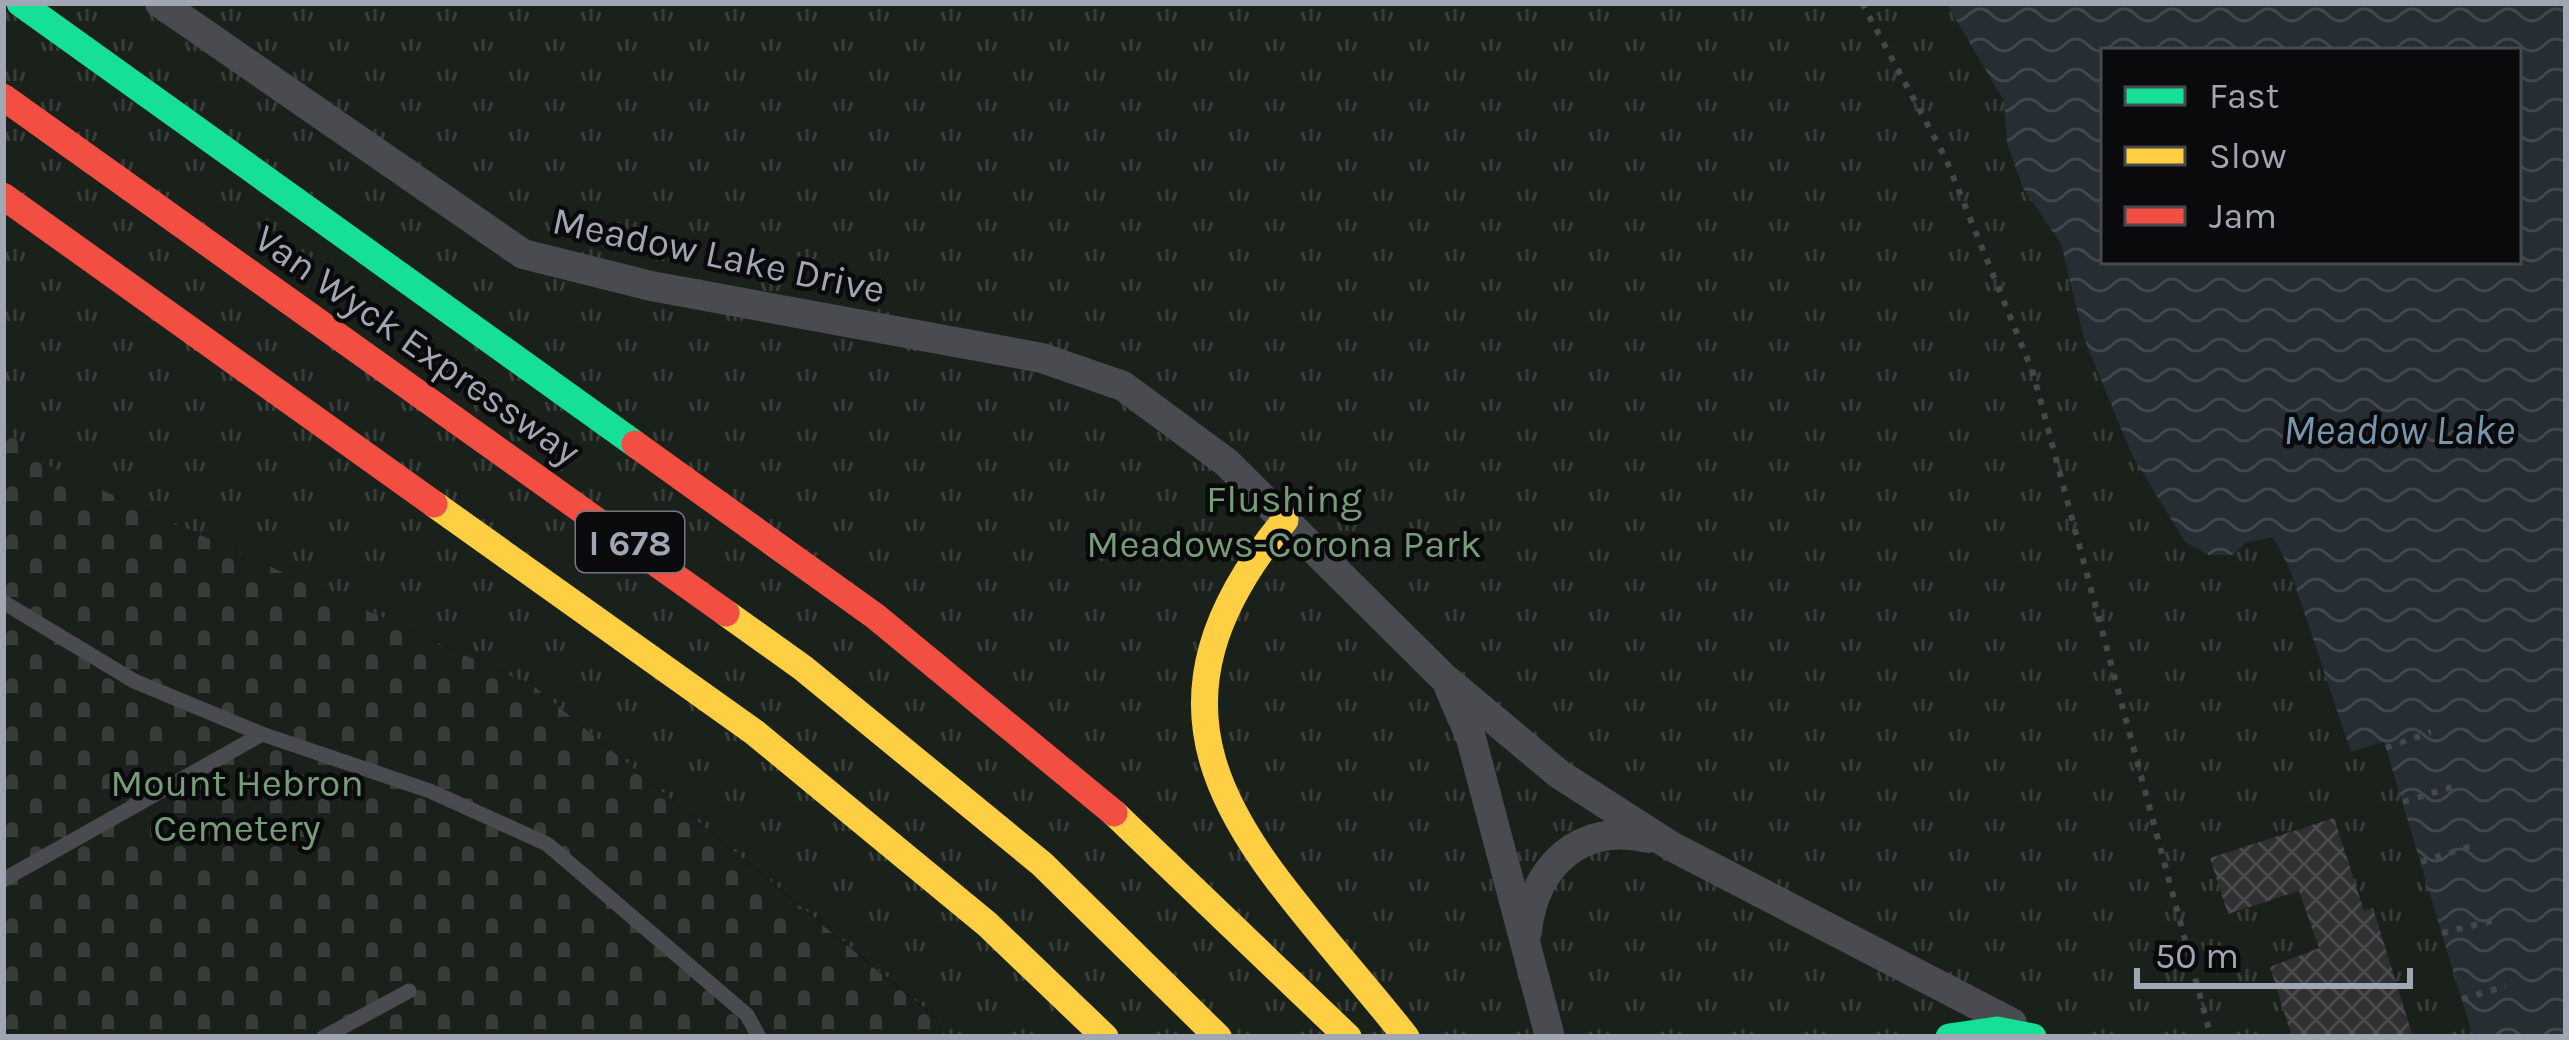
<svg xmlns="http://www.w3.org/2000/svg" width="2569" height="1040" font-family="Karla,sans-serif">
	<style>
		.cemetery { fill: url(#cemetery-stones) }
		.park { fill: url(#park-tufts); fill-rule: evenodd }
		.water { fill: url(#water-waves); fill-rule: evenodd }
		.building { fill: url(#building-cross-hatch) }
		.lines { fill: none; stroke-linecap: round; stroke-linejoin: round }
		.path { stroke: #46474b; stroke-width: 6; stroke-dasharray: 6 9; stroke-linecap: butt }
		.lane { stroke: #4a4b50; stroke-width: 15 }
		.street { stroke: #4a4b50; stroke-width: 30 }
		.fast { stroke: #16e098; stroke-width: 27 }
		.slow { stroke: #ffcf43; stroke-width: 27 }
		.jam { stroke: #f24e42; stroke-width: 27 }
		.labels { text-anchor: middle; stroke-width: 9; stroke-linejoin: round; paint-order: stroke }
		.shield { fill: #0a0a0c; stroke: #737780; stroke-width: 3 }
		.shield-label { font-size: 36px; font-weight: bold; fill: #a0a6b2 }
		.street-label { font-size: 39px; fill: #a0a6b2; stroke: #0a0a0c }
		.park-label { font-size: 39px; fill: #779d78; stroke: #0a0a0c }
		.water-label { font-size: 42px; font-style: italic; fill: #7696ae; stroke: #0a0a0c }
	</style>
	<defs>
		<pattern id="cemetery-stones" width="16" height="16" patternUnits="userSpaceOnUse" patternTransform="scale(3)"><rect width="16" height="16" fill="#1a201a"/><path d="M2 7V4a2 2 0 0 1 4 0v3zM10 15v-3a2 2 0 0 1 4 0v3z" fill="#383d39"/></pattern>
		<pattern id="park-tufts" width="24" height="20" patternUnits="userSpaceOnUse" patternTransform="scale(3)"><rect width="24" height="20" fill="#1a201a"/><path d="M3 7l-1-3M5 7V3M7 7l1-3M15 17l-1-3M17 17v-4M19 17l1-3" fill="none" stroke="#383d39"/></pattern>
		<pattern id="water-waves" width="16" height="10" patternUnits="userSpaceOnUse" patternTransform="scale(3)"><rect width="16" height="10" fill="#262d33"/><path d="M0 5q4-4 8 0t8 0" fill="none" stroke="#42484e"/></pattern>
		<pattern id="building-cross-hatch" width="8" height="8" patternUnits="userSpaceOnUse" patternTransform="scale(3)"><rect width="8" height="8" fill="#303033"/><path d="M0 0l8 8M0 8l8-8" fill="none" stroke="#4b4b4e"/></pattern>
	</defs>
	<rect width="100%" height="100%" fill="#101010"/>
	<path class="cemetery" d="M 3,428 L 43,463 L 535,687 L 935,1018 L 945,1037 L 3,1037 Z"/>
	<path class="park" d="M 3,3 L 2566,3 L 2566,1037 L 945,1037 L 935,1017 L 535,687 L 43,463 L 3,428 ZM 2104,51 L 2518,51 L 2518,261 L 2104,261 Z"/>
	<path class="water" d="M 1946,3 L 2566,3 L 2566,1037 L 2473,1037 L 2384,742 L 2351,752 L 2289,567 L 2273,537 L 2245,543 L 2233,555 L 2209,555 L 2185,542 L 2131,453 L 2084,338 L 2061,244 L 2023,188 L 2007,143 L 2004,101 ZM 2104,51 L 2518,51 L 2518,261 L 2104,261 Z"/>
	<path class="building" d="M 2334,818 L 2364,911 L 2373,908 L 2413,1037 L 2292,1037 L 2270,967 L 2319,948 L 2299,891 L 2228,914 L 2210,858 Z"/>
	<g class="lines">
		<g class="path">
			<path d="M 1862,3 L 1946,159 L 2033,373 L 2211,1037"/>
			<path d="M 2386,748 L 2431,732"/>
			<path d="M 2403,802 L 2452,787"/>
			<path d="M 2421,862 L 2477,844"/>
			<path d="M 2442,933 L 2492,921"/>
			<path d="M 2462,999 L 2506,986"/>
		</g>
		<g class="lane">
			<path d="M 3,602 L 134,681 L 262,734 L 430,791 L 547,844 L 747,1015 L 759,1037"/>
			<path d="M 3,880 L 262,734"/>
			<path d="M 324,1037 L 409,991"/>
		</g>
		<g class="street">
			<path d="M 160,3 L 523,254 L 651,286 L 1042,358 L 1123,386 L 1226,462 L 1443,677 L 1559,774 L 1671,846 L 2012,1023"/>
			<path d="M 1449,687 L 1471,738 L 1550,1037"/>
			<path d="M 1527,932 C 1533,866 1581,822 1648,838"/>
		</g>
		<g class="fast">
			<path d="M 20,3 L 635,444"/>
			<path d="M 1949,1037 L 1997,1030 L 2033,1037"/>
		</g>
		<g class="slow">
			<path d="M 434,504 L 754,732 L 987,924 L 1105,1037"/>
			<path d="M 1285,520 C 1103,739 1267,860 1406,1037"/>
			<path d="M 726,613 L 803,668 L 1042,864 L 1218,1037"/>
			<path d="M 1114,813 L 1348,1037"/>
		</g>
		<g class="jam">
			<path d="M 3,97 L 726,613"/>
			<path d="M 3,196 L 434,504"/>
			<path d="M 635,444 L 875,616 L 1114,813"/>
		</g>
	</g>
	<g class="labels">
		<rect class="shield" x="576" y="512" width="108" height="60" rx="9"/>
		<g class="shield-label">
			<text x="630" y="555">I 678</text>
		</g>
		<g class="street-label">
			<text transform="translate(719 254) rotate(12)" y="14">Meadow Lake Drive</text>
			<text transform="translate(418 344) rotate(35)" y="14">Van Wyck Expressway</text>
		</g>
		<g class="park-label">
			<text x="1284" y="512">Flushing<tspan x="1284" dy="45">Meadows-Corona Park</tspan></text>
			<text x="237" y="796">Mount Hebron<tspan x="237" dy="45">Cemetery</tspan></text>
		</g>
		<g class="water-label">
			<text x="2399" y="444">Meadow Lake</text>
		</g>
	</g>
	<rect width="2569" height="1040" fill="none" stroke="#a0a6b2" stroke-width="12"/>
	<rect x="2101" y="48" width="420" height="216" fill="#0a0a0c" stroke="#46484e" stroke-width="3"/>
	<rect x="2125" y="87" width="60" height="18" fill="#16e098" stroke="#46484e" stroke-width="3"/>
	<text x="2209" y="108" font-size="36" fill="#a0a6b2">Fast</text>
	<rect x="2125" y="147" width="60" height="18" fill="#ffcf43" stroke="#46484e" stroke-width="3"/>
	<text x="2209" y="168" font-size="36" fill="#a0a6b2">Slow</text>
	<rect x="2125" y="207" width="60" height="18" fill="#f24e42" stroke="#46484e" stroke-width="3"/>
	<text x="2209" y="228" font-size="36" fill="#a0a6b2">Jam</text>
	<path d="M2137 968v18h273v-18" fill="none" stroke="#a0a6b2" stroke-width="6"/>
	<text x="2155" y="968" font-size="36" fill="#a0a6b2" stroke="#0a0a0c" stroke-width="9" paint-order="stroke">50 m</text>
</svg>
